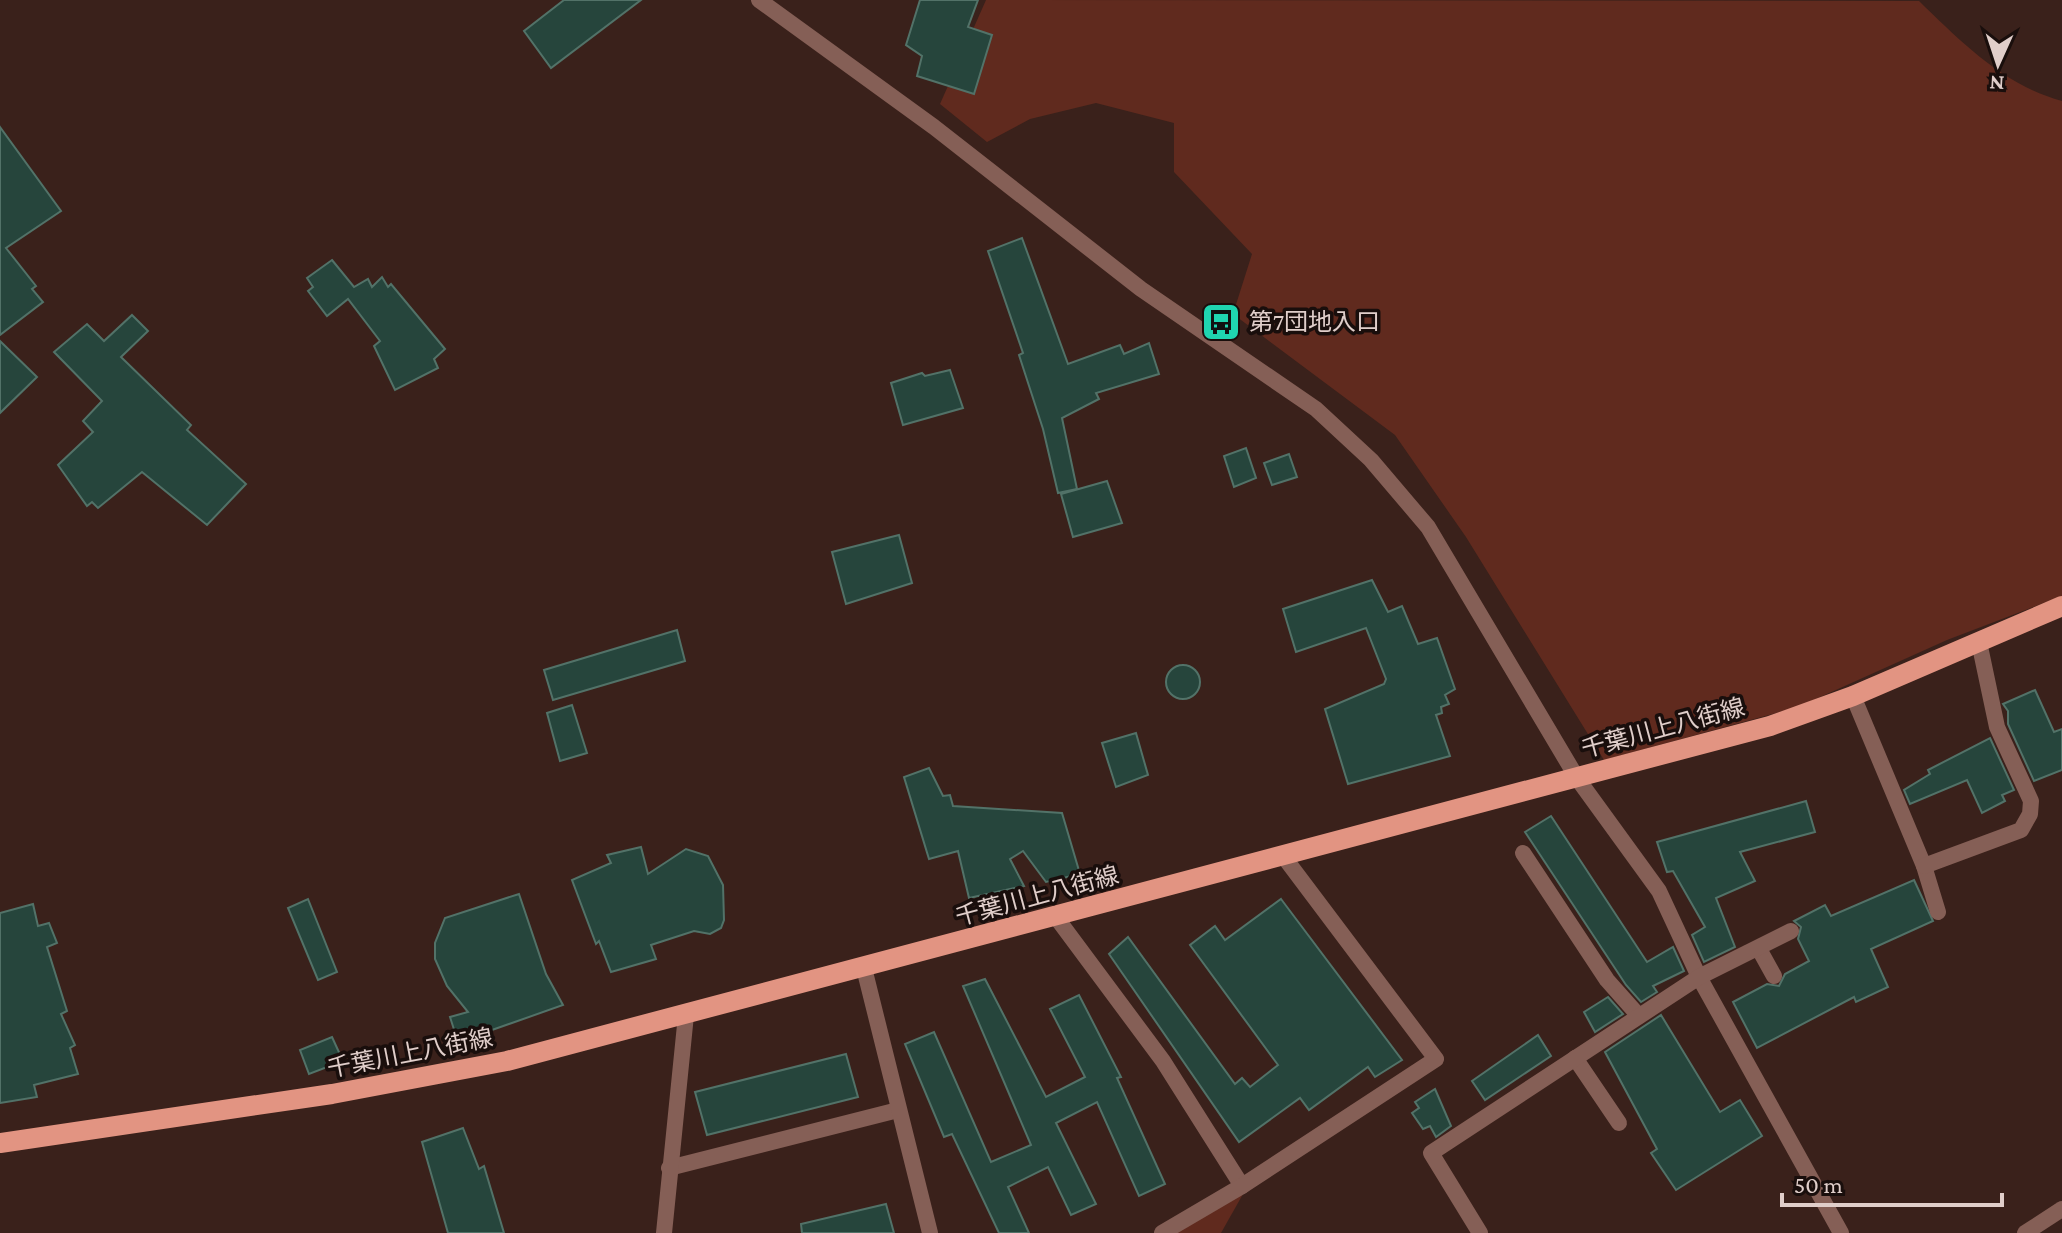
<svg xmlns="http://www.w3.org/2000/svg" width="2062" height="1233" font-family="'Crimson Pro','Noto Sans JP',serif">
	<style>
		.green { fill: #602a1e }
		.building { fill: #26453c; stroke: #527268; stroke-width: 2 }
		.lines { fill: none; stroke-linecap: round; stroke-linejoin: round }
		.minor { stroke: #855f56; stroke-width: 16 }
		.tertiary { stroke: #855f56; stroke-width: 16 }
		.primary { stroke: #e29482; stroke-width: 20 }
		.labels { text-anchor: middle; stroke-width: 7; stroke-linejoin: round; paint-order: stroke }
		.poi-label { font-size: 24px; fill: #e0ceca; stroke: #190e0c; text-anchor: start }
		.street-label { font-size: 24px; fill: #e0ceca; stroke: #190e0c }
	</style>
	<rect width="100%" height="100%" fill="#3a211b"/>
	<g class="green">
		<path d="M 986,0 L 1919,1 C 1961,42 2005,86 2062,101 L 2062,596 L 1947,640 L 1798,707 L 1604,760 L 1466,537 L 1395,435 L 1233,314 L 1252,254 L 1174,172 L 1174,123 L 1096,103 L 1030,119 L 987,142 L 940,104 Z"/>
		<path d="M 1243,1194 L 1221,1233 L 1176,1233 Z"/>
	</g>
	<g class="building">
		<path d="M 564,0 L 641,0 L 551,68 L 524,31 Z"/>
		<path d="M 920,0 L 978,0 L 968,27 L 992,35 L 974,94 L 917,76 L 922,56 L 906,45 Z"/>
		<path d="M 0,127 L 61,211 L 6,248 L 36,286 L 32,289 L 43,302 L 0,335 Z"/>
		<path d="M 1022,238 L 1068,364 L 1120,345 L 1124,354 L 1149,343 L 1159,374 L 1096,393 L 1099,399 L 1062,418 L 1077,489 L 1058,493 L 1043,429 L 1019,355 L 1023,353 L 988,251 Z"/>
		<path d="M 332,260 L 354,287 L 368,279 L 372,287 L 382,277 L 388,287 L 391,284 L 445,349 L 434,359 L 438,368 L 395,390 L 374,346 L 380,341 L 348,299 L 327,316 L 308,291 L 313,287 L 307,278 Z"/>
		<path d="M 132,315 L 148,331 L 121,357 L 191,425 L 187,430 L 246,484 L 207,525 L 142,472 L 98,508 L 92,502 L 87,506 L 58,465 L 93,432 L 83,421 L 102,401 L 54,352 L 87,324 L 104,341 Z"/>
		<path d="M 0,341 L 37,377 L 0,413 Z"/>
		<path d="M 950,370 L 963,408 L 903,425 L 891,383 L 922,373 L 925,376 Z"/>
		<path d="M 1246,448 L 1256,478 L 1234,487 L 1224,456 Z"/>
		<path d="M 1289,454 L 1297,477 L 1272,485 L 1264,463 Z"/>
		<path d="M 1107,481 L 1122,523 L 1073,537 L 1061,494 Z"/>
		<path d="M 899,535 L 912,583 L 846,604 L 832,552 Z"/>
		<path d="M 1372,580 L 1388,612 L 1402,606 L 1418,644 L 1437,638 L 1455,689 L 1445,695 L 1449,704 L 1441,707 L 1442,713 L 1436,715 L 1450,756 L 1348,784 L 1325,709 L 1384,684 L 1386,679 L 1366,628 L 1296,652 L 1283,609 Z"/>
		<path d="M 677,630 L 685,661 L 553,700 L 544,670 Z"/>
		<circle cx="1183" cy="682" r="17"/>
		<path d="M 2035,690 L 2054,732 L 2062,729 L 2062,770 L 2034,781 L 2008,724 L 2008,711 L 2003,704 Z"/>
		<path d="M 572,705 L 587,753 L 560,761 L 547,713 Z"/>
		<path d="M 1136,733 L 1148,775 L 1116,787 L 1102,743 Z"/>
		<path d="M 1990,738 L 2014,790 L 2002,795 L 2005,801 L 1982,813 L 1967,780 L 1910,804 L 1904,790 L 1930,774 L 1928,770 Z"/>
		<path d="M 929,768 L 943,796 L 950,795 L 953,806 L 1062,813 L 1080,874 L 1046,882 L 1023,851 L 1010,859 L 1024,886 L 969,898 L 958,851 L 929,859 L 904,777 Z"/>
		<path d="M 1806,801 L 1815,832 L 1740,852 L 1755,881 L 1716,898 L 1735,947 L 1704,962 L 1692,935 L 1705,927 L 1673,871 L 1667,872 L 1657,842 Z"/>
		<path d="M 1551,816 L 1647,962 L 1673,947 L 1684,971 L 1653,986 L 1657,992 L 1641,1002 L 1626,985 L 1525,832 Z"/>
		<path d="M 641,847 L 648,874 L 686,849 L 708,856 L 723,885 L 724,920 L 721,928 L 710,934 L 694,931 L 651,945 L 656,959 L 611,972 L 599,941 L 596,944 L 572,880 L 611,863 L 607,855 Z"/>
		<path d="M 1914,880 L 1933,921 L 1871,949 L 1888,987 L 1856,1002 L 1854,997 L 1757,1048 L 1733,1002 L 1767,984 L 1779,986 L 1785,974 L 1809,961 L 1798,939 L 1801,927 L 1794,921 L 1825,905 L 1831,916 Z"/>
		<path d="M 519,894 L 546,974 L 563,1005 L 458,1042 L 450,1017 L 468,1012 L 447,986 L 435,959 L 435,943 L 445,918 Z"/>
		<path d="M 308,899 L 337,972 L 318,980 L 288,908 Z"/>
		<path d="M 1281,899 L 1402,1060 L 1375,1077 L 1368,1067 L 1309,1110 L 1300,1098 L 1239,1142 L 1109,954 L 1128,937 L 1235,1084 L 1242,1078 L 1250,1087 L 1278,1065 L 1190,945 L 1215,926 L 1225,940 Z"/>
		<path d="M 33,904 L 38,926 L 49,923 L 57,943 L 47,947 L 67,1011 L 61,1014 L 75,1045 L 70,1048 L 78,1074 L 34,1085 L 37,1097 L 0,1103 L 0,913 Z"/>
		<path d="M 985,979 L 1046,1097 L 1085,1077 L 1050,1009 L 1079,995 L 1121,1077 L 1117,1078 L 1165,1184 L 1139,1196 L 1097,1102 L 1056,1123 L 1096,1204 L 1071,1215 L 1048,1167 L 1008,1187 L 1029,1233 L 999,1233 L 952,1134 L 944,1137 L 905,1044 L 934,1032 L 991,1162 L 1031,1145 L 963,986 Z"/>
		<path d="M 1608,997 L 1623,1014 L 1595,1032 L 1584,1012 Z"/>
		<path d="M 1661,1015 L 1720,1112 L 1740,1100 L 1762,1136 L 1676,1190 L 1651,1153 L 1657,1149 L 1605,1052 Z"/>
		<path d="M 1538,1035 L 1551,1056 L 1485,1100 L 1472,1081 Z"/>
		<path d="M 332,1037 L 343,1061 L 309,1074 L 300,1050 Z"/>
		<path d="M 846,1054 L 858,1097 L 707,1135 L 695,1092 Z"/>
		<path d="M 1435,1089 L 1451,1126 L 1436,1137 L 1430,1126 L 1423,1129 L 1412,1113 L 1419,1108 L 1415,1102 Z"/>
		<path d="M 463,1128 L 479,1169 L 484,1166 L 504,1233 L 448,1233 L 422,1142 Z"/>
		<path d="M 886,1204 L 894,1233 L 802,1233 L 801,1224 Z"/>
	</g>
	<g class="lines">
		<g class="minor">
			<path d="M 1853,696 L 1924,866 L 1938,912"/>
			<path d="M 1577,778 L 1659,891 L 1699,977 L 1841,1233"/>
			<path d="M 1523,853 L 1607,980 L 1639,1016"/>
			<path d="M 1924,866 L 2021,830 L 2030,814 L 2031,801 L 1997,727 L 1979,642"/>
			<path d="M 1056,917 L 1163,1061 L 1242,1186"/>
			<path d="M 1759,949 L 1774,976"/>
			<path d="M 1575,1058 L 1619,1123"/>
			<path d="M 669,1168 L 898,1110"/>
			<path d="M 664,1233 L 686,1015"/>
			<path d="M 1162,1233 L 1242,1186 L 1436,1059 L 1284,857"/>
			<path d="M 1480,1233 L 1431,1153 L 1699,977 L 1791,931"/>
			<path d="M 2025,1233 L 2062,1209"/>
		</g>
		<g class="tertiary">
			<path d="M 759,0 L 934,127 L 1141,289 L 1316,409 L 1371,460 L 1428,527 L 1577,778"/>
			<path d="M 864,968 L 930,1233"/>
		</g>
		<path class="primary" d="M 0,1143 L 332,1094 L 507,1061 L 1770,726 L 1853,696 L 2062,606"/>
	</g>
	<defs>
		<symbol id="bus-square" viewBox="-11 -11 22 22"><rect x="-9" y="-9" width="18" height="18" rx="4" fill="#1fd5b0" stroke="#190e0c"/><path d="M-5-6H5V4H4V6H2V4H-2V6H-4V4H-5ZM-3.5-4V0h7V-4ZM-3.5 1.2v1.5H-2V1.2ZM2 1.2v1.5H3.5V1.2Z" fill="#111"/></symbol>
	</defs>
	<g fill-rule="evenodd">
		<use href="#bus-square" x="1199" y="300" width="44" height="44"/>
	</g>
	<g class="labels">
		<g class="poi-label">
			<text x="1249" y="330">第7団地入口</text>
		</g>
		<g class="street-label">
			<text transform="translate(1663 728) rotate(-15)" y="8">千葉川上八街線</text>
			<text transform="translate(1037 896) rotate(-15)" y="8">千葉川上八街線</text>
			<text transform="translate(410 1053) rotate(-11)" y="8">千葉川上八街線</text>
		</g>
	</g>
	<g transform="translate(1998 64) rotate(183)" stroke="#190e0c" stroke-width="6" paint-order="stroke">
	<path d="M0-6L14 30L0 20L-14 30Z" fill="#e0ceca"/>
	<text y="-12" font-size="22" font-weight="bold" text-anchor="middle" fill="#e0ceca">N</text>
	</g>
	<path d="M1782 1193v12h220v-12" fill="none" stroke="#e0ceca" stroke-width="4"/>
	<text x="1794" y="1193" font-size="24" fill="#e0ceca" stroke="#190e0c" stroke-width="6" paint-order="stroke">50 m</text>
</svg>
